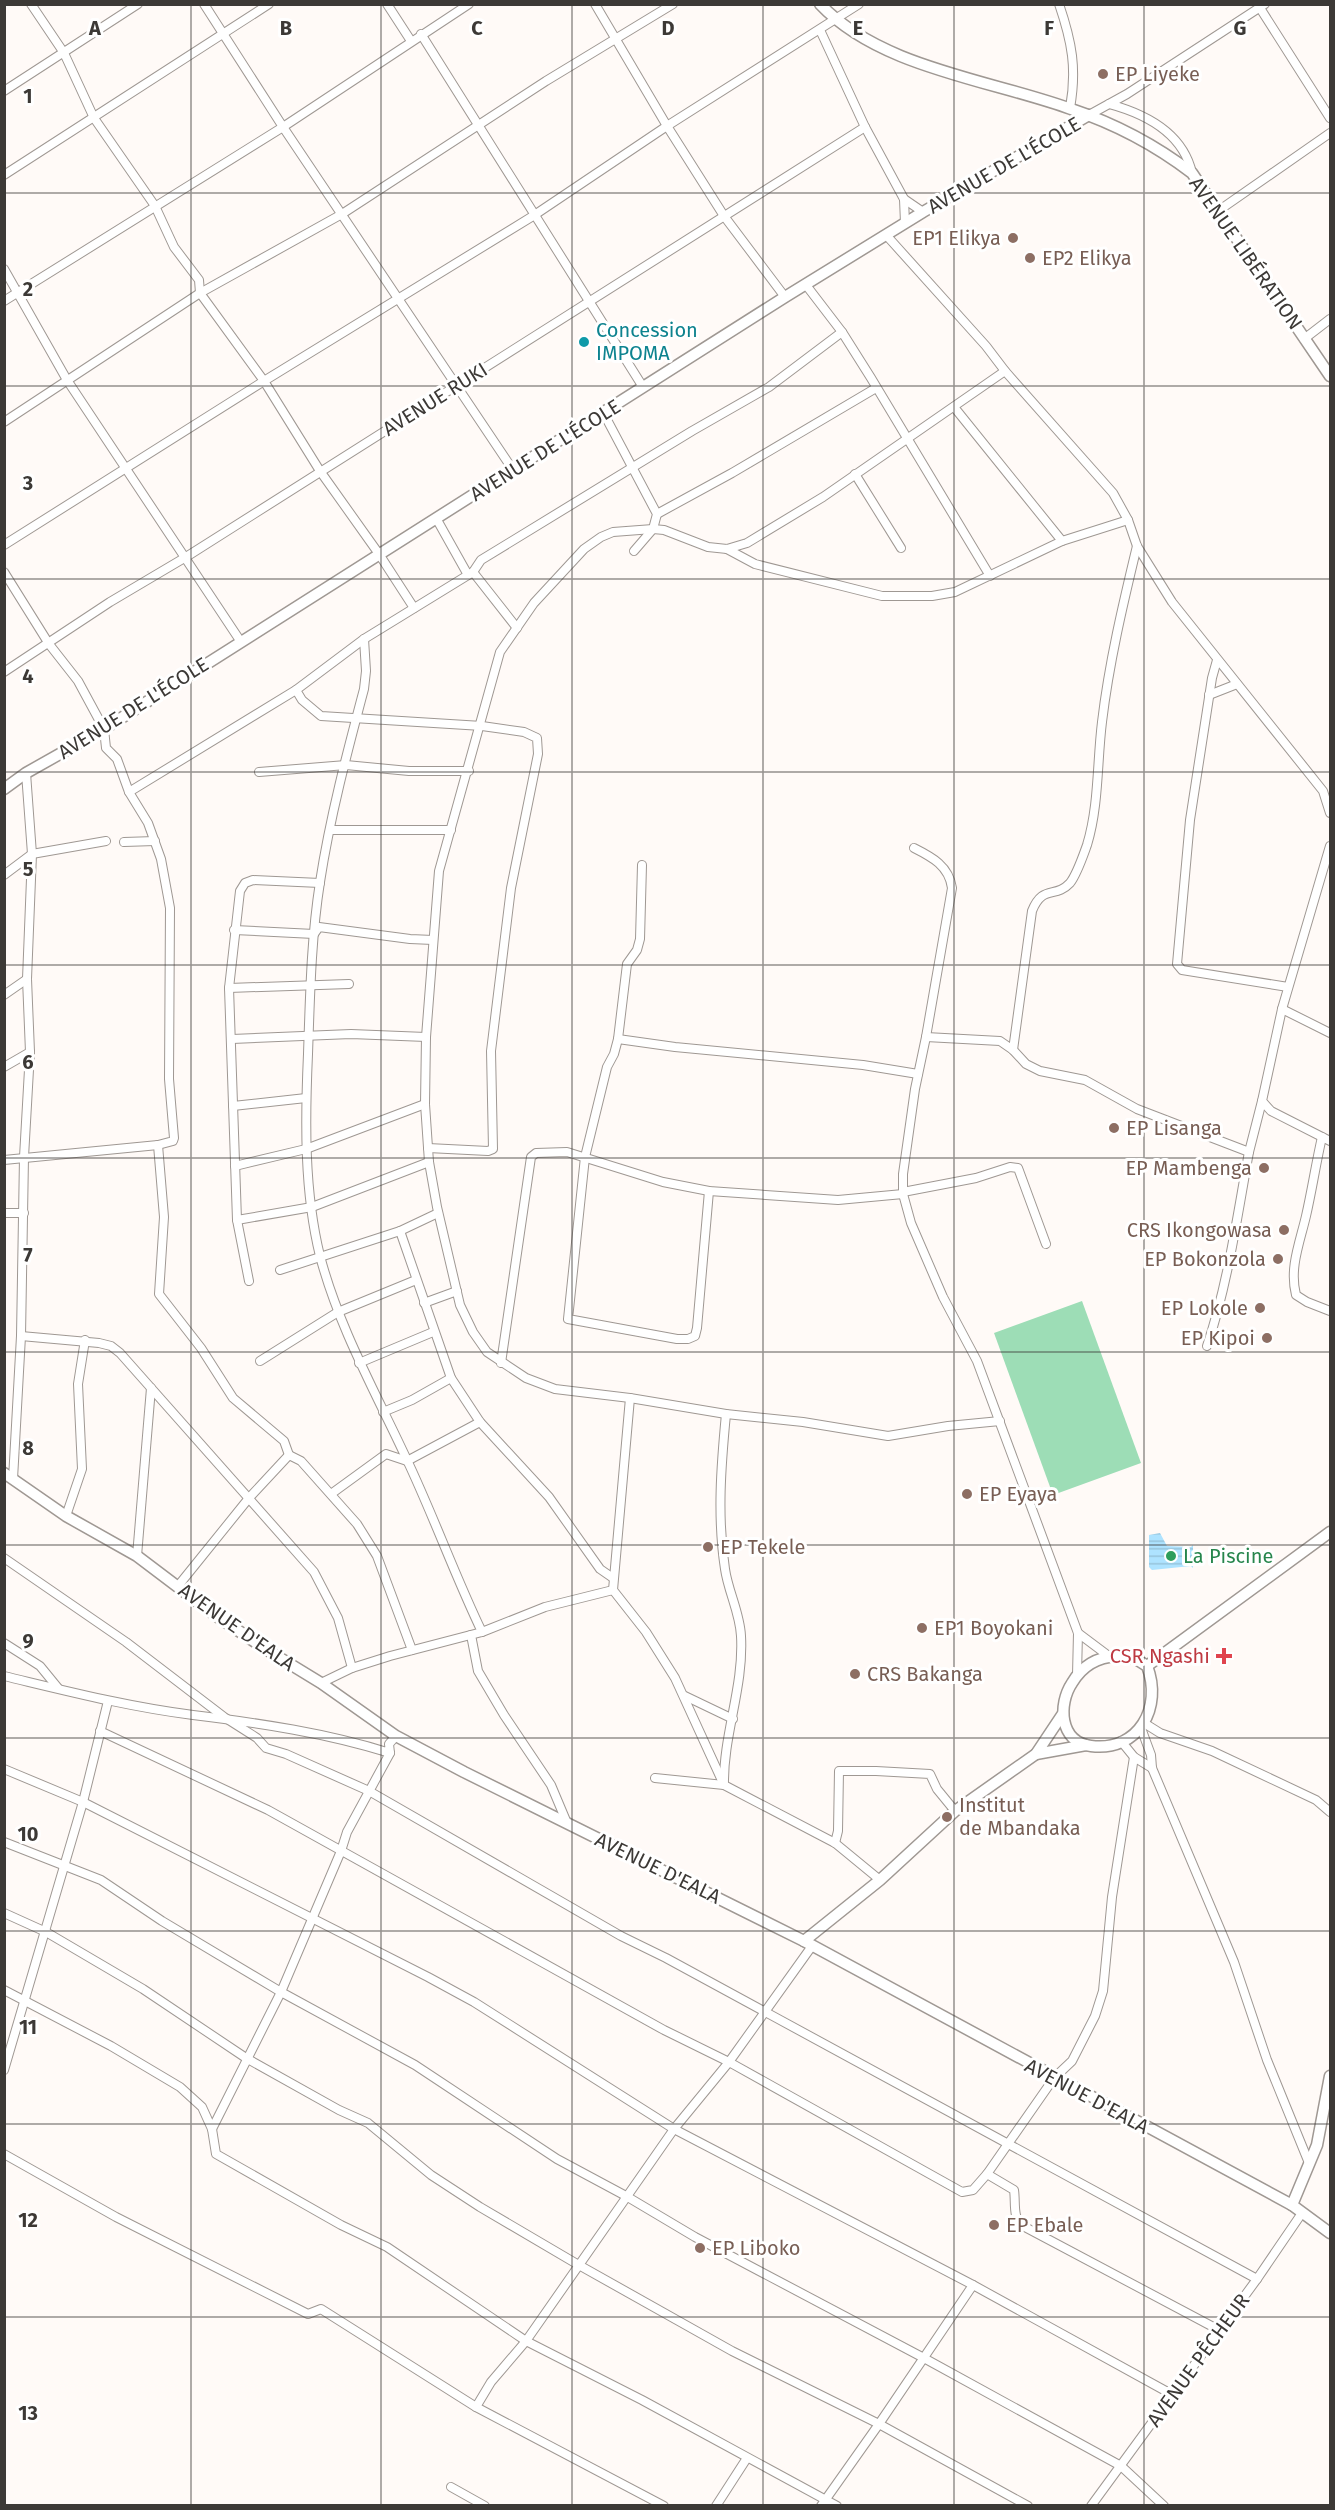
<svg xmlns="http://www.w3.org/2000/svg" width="1335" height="2510" font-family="'Fira Sans',sans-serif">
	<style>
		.garden { fill: #9dddb6 }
		.water { fill: url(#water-rules) }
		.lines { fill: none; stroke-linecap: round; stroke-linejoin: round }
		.street-casing { stroke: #9f9893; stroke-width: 10 }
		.secondary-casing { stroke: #9f9893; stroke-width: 13 }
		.street { stroke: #fff; stroke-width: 8 }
		.secondary { stroke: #fff; stroke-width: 10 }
		.grid { fill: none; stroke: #3c3936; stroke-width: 1.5; stroke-opacity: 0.55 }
		.education-dot { fill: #8d6e63; stroke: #fff; stroke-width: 2 }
		.culture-dot { fill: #0f9aa8; stroke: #fff; stroke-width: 2 }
		.leisure-dot { fill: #2e9e5b; stroke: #fff; stroke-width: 2 }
		.health-dot { fill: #e0444e; stroke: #fff; stroke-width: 2 }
		.labels { text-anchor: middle; stroke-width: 6; stroke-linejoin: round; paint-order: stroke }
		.education-label { font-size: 20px; fill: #785e54; stroke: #fff; text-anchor: start }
		.street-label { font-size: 20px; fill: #3c3936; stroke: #fff }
		.culture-label { font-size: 20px; fill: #0d838f; stroke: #fff; text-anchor: start }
		.leisure-label { font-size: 20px; fill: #27864d; stroke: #fff; text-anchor: start }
		.health-label { font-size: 20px; fill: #be3a42; stroke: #fff; text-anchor: end }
		.grid-label { font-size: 20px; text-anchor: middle; font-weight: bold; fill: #3c3936; stroke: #fff; stroke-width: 6; stroke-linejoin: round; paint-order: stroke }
	</style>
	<defs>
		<pattern id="water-rules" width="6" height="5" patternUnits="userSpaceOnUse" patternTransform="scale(1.5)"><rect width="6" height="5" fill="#aee3ff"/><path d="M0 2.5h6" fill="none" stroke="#97c4db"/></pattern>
	</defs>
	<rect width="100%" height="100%" fill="#fffaf7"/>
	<path class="garden" d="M 1082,1301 L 1141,1463 L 1053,1495 L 994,1333 Z"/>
	<path class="water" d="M 1160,1533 L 1167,1546 L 1191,1547 L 1193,1545 L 1193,1568 L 1191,1566 L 1152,1570 L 1149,1567 L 1149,1535 Z"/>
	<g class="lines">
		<defs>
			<g id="street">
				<path d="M 31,4 L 64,53 L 94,118 L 155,206 L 174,247 L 199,280 L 200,293 L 264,381 L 320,471 L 379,554 L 414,608"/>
				<path d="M 204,4 L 283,127 L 513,470"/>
				<path d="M 387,4 L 411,41"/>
				<path d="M 595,4 L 667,126 L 724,216 L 785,297"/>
				<path d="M 1059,4 C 1072,42 1077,69 1070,108"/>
				<path d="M 1260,8 L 1330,118"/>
				<path d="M 820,30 L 865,127 L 904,199 L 905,223"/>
				<path d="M 421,34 L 643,387"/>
				<path d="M 4,91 L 138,4"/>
				<path d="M 1109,104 C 1146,114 1183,133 1192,173"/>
				<path d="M 1089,115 L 1127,94 L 1265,4"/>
				<path d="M 4,175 L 269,4"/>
				<path d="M 904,199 L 923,212"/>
				<path d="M 1218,211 L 1330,133"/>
				<path d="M 887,236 L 986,346 L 1005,371 L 1113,493 L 1128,520 L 1137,546 L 1172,602 L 1323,791 L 1330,813"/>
				<path d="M 4,269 L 67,380 L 241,642"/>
				<path d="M 806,285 L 842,332 L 871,378 L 990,576"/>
				<path d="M 4,301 L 283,127 L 469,4"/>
				<path d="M 1304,339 L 1330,319"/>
				<path d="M 954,407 L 1062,541"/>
				<path d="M 604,414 L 657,514 L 653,529 L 634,551"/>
				<path d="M 4,422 L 200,293 L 342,214 L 546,81 L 673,4"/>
				<path d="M 855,474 L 901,548"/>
				<path d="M 657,514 L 732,473 L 876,388"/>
				<path d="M 436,518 L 468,575"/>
				<path d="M 4,545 L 264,381 L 533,216 L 667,126 L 859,4"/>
				<path d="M 727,549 L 755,564 L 882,596 L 932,596 L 955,592 L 1062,541 L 1128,520"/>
				<path d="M 4,572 L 49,644 L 78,681 L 104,729 L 106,748 L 117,759 L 129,792 L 148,823 L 161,859 L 170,908 L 169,1079 L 174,1138 L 173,1141 L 158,1145 L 4,1160"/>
				<path d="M 473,572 L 481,560 L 692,431 L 769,387 L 842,332"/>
				<path d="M 364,639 L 366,671 L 364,689 C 347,753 330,817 320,882 C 311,939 310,997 308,1054 C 305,1121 304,1191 320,1256 C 339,1328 376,1393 407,1460 C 434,1517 455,1576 482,1632"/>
				<path d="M 1217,660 L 1212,678 L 1190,820 L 1177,964 L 1182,970 L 1288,987"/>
				<path d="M 4,672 L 110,602 L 186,557 L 865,127"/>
				<path d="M 1209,695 L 1237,684"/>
				<path d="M 259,772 L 346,765 L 409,771 L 469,771"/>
				<path d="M 129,792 L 296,690"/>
				<path d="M 330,830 L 451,830"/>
				<path d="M 124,842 L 155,841"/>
				<path d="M 1330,846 L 1282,1009 L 1262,1101 L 1271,1111 L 1330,1141"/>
				<path d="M 914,848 C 932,857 949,866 952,888 L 926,1037 L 915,1089 L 903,1174 L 903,1194 L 911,1223 L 943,1297 L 977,1361 L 1078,1633 L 1077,1675"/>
				<path d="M 4,875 L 32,854 L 106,841"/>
				<path d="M 234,930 L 314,934 L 319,927 L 410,939 L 433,940"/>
				<path d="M 229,988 L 349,984"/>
				<path d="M 4,995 L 27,979"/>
				<path d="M 1282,1009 L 1330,1033"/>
				<path d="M 926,1037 L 1000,1041 L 1013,1050 L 1026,1064 L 1040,1071 L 1085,1080 L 1137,1109 L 1249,1152 L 1262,1101"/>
				<path d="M 232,1039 L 351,1034 L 426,1037"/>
				<path d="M 618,1039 L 627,964 L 637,950 L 640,939 L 642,865"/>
				<path d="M 1013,1050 L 1032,911 C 1043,884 1055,899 1070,883 C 1077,874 1083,856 1087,845 C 1099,806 1097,762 1102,722 C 1109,663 1123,604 1137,546"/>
				<path d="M 4,1067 L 30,1052"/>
				<path d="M 233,1106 L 306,1098"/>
				<path d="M 1322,1137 C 1316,1163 1312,1190 1306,1216 C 1300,1242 1289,1268 1296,1295 L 1307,1302 L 1330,1311"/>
				<path d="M 158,1145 L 164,1217 L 159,1294 L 201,1348 L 233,1398 L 284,1441 L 289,1455"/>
				<path d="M 428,1148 L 488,1151 L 493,1149 L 491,1051 L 511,888 L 538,754 L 537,738 L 524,732 L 482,726 L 321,716 L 302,700 L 296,690 L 364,639 L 473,572 L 517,628"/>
				<path d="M 235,1166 L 306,1149 L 425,1104"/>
				<path d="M 709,1191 L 697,1328 L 695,1336 L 688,1339 L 677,1339 L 568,1319 L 585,1157 L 607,1067 L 614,1054 L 618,1039 L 675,1047 L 863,1065 L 918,1074"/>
				<path d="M 903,1192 L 976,1178 L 1010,1167 L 1018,1168 L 1046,1244"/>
				<path d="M 4,1213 L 24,1213"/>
				<path d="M 237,1220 L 312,1207 L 429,1162"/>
				<path d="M 400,1231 L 451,1378 L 480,1422 L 549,1497 L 600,1569 L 613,1578"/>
				<path d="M 280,1270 L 400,1231 L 438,1213"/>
				<path d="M 249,1281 L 237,1220 L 229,988 L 240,891 L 245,883 L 253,880 L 320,883"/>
				<path d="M 424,1303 L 457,1291"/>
				<path d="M 21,1336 L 99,1343 L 111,1346 L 120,1353 L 314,1572 L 338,1618 L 352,1668"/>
				<path d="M 1207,1346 C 1228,1284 1237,1217 1249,1152"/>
				<path d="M 260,1361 L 338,1312 L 416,1280"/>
				<path d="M 359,1363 L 433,1332"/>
				<path d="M 501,1363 L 531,1157 L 536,1153 L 567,1152 L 663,1182 L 709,1191 L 838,1200 L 903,1194"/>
				<path d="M 630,1398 L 613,1590 L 646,1632 L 675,1678 L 724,1785 L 835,1843 L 880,1880"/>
				<path d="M 383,1412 L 412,1400 L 451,1378"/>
				<path d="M 1000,1421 L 948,1426 L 888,1436 L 803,1422 L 726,1414 L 630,1398 L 555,1389 L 526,1378 L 487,1352 L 473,1332 L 460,1305 L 437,1207 L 429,1162 L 425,1104 L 426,1037 L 439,871 L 500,652 L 534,603 L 584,549 L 601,537 L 613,532 L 653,529 L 664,530 L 708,547 L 727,549 L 747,543 L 823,497 L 1005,371"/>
				<path d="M 13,1479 L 21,1336 L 24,1157 L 30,1052 L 27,979 L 32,854 L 26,773"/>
				<path d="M 331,1494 L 386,1454 L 407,1461 L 480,1422"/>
				<path d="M 66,1516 L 82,1469 L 78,1384 L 85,1340"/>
				<path d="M 137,1556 L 151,1388"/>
				<path d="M 4,1558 L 126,1642 L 224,1717 L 257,1738 L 266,1748 L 286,1754 L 369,1791 L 621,1936 L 666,1958 L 1257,2279"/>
				<path d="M 178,1586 L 249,1498 L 289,1455 L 301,1461 L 357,1524 L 377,1556 L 412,1650"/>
				<path d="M 1078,1633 L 1110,1657"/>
				<path d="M 471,1635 L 478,1671 L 504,1715 L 551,1785 L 567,1823"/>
				<path d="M 4,1643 L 40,1666 L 58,1688"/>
				<path d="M 4,1676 C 67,1691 129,1707 193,1715 C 259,1723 327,1733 390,1753 L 389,1744 L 396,1736"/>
				<path d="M 321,1683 L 352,1668 L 390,1656 L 482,1632 L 545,1607 L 613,1590"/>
				<path d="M 685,1696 L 733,1719"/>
				<path d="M 1144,1723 L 1160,1733 L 1212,1751 L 1316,1800 L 1330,1812"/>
				<path d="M 1141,1728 L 1151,1755 L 1152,1768 L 1234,1962 L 1267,2060 L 1309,2163"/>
				<path d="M 100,1731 L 268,1810 L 664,2030 L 729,2062 L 962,2192 L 973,2190 L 987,2174 L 1014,2190 C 1016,2203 1012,2218 1023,2226 L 1219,2330"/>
				<path d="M 1121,1741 L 1134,1757 L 1152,1768"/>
				<path d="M 4,1769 L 83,1802 L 428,1977 L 474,2002 L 674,2129 L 973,2285 L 1173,2395"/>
				<path d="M 655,1778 L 724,1785 C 723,1735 744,1687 741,1636 C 740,1613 728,1591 725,1569 C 717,1517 721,1466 726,1414"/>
				<path d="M 4,1842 L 101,1880 L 162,1921 L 281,1992 L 415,2065 L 557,2159 L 626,2196 L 695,2237 L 922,2357 L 1121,2466 L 1164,2506"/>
				<path d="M 835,1843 L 838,1831 L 839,1771 L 876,1771 L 930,1774 L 937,1789 L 955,1811"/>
				<path d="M 4,1913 L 46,1932 L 143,1989 L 246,2058 L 339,2110 L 368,2123 L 431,2175 L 480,2207 L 577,2264 L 732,2351 L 879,2424 L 1028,2506"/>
				<path d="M 4,1990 L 111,2046 L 180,2087 L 202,2107 L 212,2129 L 216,2154 L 341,2225 L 387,2247 L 526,2341 L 642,2400 L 837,2506"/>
				<path d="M 4,2070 L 83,1802 L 108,1701"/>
				<path d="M 212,2129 L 281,1992 L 341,1851 L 347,1832 L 390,1753"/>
				<path d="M 4,2154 L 116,2217 L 308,2314 L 321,2309 L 476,2407 L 664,2506"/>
				<path d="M 987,2174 L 1054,2078 L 1072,2061 L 1095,2016 L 1103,1991 L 1112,1897 L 1134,1757"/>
				<path d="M 476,2407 L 491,2382 L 526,2341 L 674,2129 L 729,2062 L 812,1946"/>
				<path d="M 451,2487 L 485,2506"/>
				<path d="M 716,2506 L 747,2458"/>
				<path d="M 821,2506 L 879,2424 L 973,2285"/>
				<path d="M 1091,2506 L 1257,2279 L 1302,2213"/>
			</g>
			<g id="secondary">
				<path d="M 820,4 C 880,68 992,80 1071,109 C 1116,124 1154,144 1192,173 L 1330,376"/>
				<path d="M 4,789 L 26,773 L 104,729 L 785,297 L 923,212 L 1089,115"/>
				<path d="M 4,1473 L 66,1516 L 137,1556 L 215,1615 L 267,1650 L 321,1683 L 396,1736 L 464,1772 L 804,1941 L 1292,2205 L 1330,2233"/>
				<path d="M 1117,1656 L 1136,1659 L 1147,1666 C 1163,1707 1139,1752 1091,1746 C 1059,1742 1058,1704 1072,1683 C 1082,1666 1097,1657 1117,1656 Z"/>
				<path d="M 1147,1666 L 1330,1532"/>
				<path d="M 1036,1754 L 1086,1745"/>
				<path d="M 804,1941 L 880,1880 L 955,1811 L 1036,1754 L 1062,1715"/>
				<path d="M 1292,2205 L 1317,2145 L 1330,2076"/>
			</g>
		</defs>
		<use href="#street" class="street-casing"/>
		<use href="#secondary" class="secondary-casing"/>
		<use href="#street" class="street"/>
		<use href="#secondary" class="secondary"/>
	</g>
	<path class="grid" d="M 191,4 L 191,2506M 381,4 L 381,2506M 572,4 L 572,2506M 763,4 L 763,2506M 954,4 L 954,2506M 1144,4 L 1144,2506M 4,193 L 1330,193M 4,386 L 1330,386M 4,579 L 1330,579M 4,772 L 1330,772M 4,965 L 1330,965M 4,1158 L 1330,1158M 4,1352 L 1330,1352M 4,1545 L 1330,1545M 4,1738 L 1330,1738M 4,1931 L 1330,1931M 4,2124 L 1330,2124M 4,2317 L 1330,2317"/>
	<g class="education-dot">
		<circle cx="1103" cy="74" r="6"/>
		<circle cx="1013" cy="238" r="6"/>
		<circle cx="1030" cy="258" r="6"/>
		<circle cx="1114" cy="1128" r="6"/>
		<circle cx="1264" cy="1168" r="6"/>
		<circle cx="1284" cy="1230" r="6"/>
		<circle cx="1278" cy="1259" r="6"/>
		<circle cx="1260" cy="1308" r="6"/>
		<circle cx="1267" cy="1338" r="6"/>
		<circle cx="967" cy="1494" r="6"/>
		<circle cx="708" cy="1547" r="6"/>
		<circle cx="922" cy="1628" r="6"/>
		<circle cx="855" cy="1674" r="6"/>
		<circle cx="947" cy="1817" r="6"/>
		<circle cx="994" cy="2225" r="6"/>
		<circle cx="700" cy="2248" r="6"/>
	</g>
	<circle class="culture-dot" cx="584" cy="342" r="6"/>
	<circle class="leisure-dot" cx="1171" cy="1556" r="6"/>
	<path class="health-dot" d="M1221 1647h6v6h6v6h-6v6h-6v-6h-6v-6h6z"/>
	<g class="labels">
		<g class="education-label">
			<text x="1115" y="81">EP Liyeke</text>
			<text x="1001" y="245" text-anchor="end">EP1 Elikya</text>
			<text x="1042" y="265">EP2 Elikya</text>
			<text x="1126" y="1135">EP Lisanga</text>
			<text x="1252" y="1175" text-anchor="end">EP Mambenga</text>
			<text x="1272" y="1237" text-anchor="end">CRS Ikongowasa</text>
			<text x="1266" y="1266" text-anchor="end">EP Bokonzola</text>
			<text x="1248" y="1315" text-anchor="end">EP Lokole</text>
			<text x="1255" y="1345" text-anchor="end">EP Kipoi</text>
			<text x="979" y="1501">EP Eyaya</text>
			<text x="720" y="1554">EP Tekele</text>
			<text x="934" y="1635">EP1 Boyokani</text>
			<text x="867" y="1681">CRS Bakanga</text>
			<text x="959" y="1812">Institut<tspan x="959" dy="23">de Mbandaka</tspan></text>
			<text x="1006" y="2232">EP Ebale</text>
			<text x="712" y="2255">EP Liboko</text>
		</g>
		<g class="street-label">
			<text transform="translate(1004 165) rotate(-30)" y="7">AVENUE DE L'ÉCOLE</text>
			<text transform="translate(1246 253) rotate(55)" y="7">AVENUE LIBÉRATION</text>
			<text transform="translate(435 399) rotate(-32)" y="7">AVENUE RUKI</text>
			<text transform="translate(545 450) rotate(-32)" y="7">AVENUE DE L'ÉCOLE</text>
			<text transform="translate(133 708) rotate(-32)" y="7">AVENUE DE L'ÉCOLE</text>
			<text transform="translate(237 1627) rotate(35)" y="7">AVENUE D'EALA</text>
			<text transform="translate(658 1868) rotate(26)" y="7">AVENUE D'EALA</text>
			<text transform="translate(1087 2096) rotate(28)" y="7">AVENUE D'EALA</text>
			<text transform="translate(1198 2360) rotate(-54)" y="7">AVENUE PÊCHEUR</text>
		</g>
		<g class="culture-label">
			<text x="596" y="337">Concession<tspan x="596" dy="23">IMPOMA</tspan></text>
		</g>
		<g class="leisure-label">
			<text x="1183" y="1563">La Piscine</text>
		</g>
		<g class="health-label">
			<text x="1210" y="1663">CSR Ngashi</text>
		</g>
	</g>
	<g class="grid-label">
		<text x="95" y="35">A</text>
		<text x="286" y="35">B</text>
		<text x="477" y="35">C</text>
		<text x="668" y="35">D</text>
		<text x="858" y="35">E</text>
		<text x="1049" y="35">F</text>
		<text x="1240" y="35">G</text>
		<text x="28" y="103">1</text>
		<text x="28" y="296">2</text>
		<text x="28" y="490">3</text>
		<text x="28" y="683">4</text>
		<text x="28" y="876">5</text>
		<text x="28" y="1069">6</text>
		<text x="28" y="1262">7</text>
		<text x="28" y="1455">8</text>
		<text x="28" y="1648">9</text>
		<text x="28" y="1841">10</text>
		<text x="28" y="2034">11</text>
		<text x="28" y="2227">12</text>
		<text x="28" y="2420">13</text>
	</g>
	<rect width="1335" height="2510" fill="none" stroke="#3c3936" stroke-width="12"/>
</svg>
